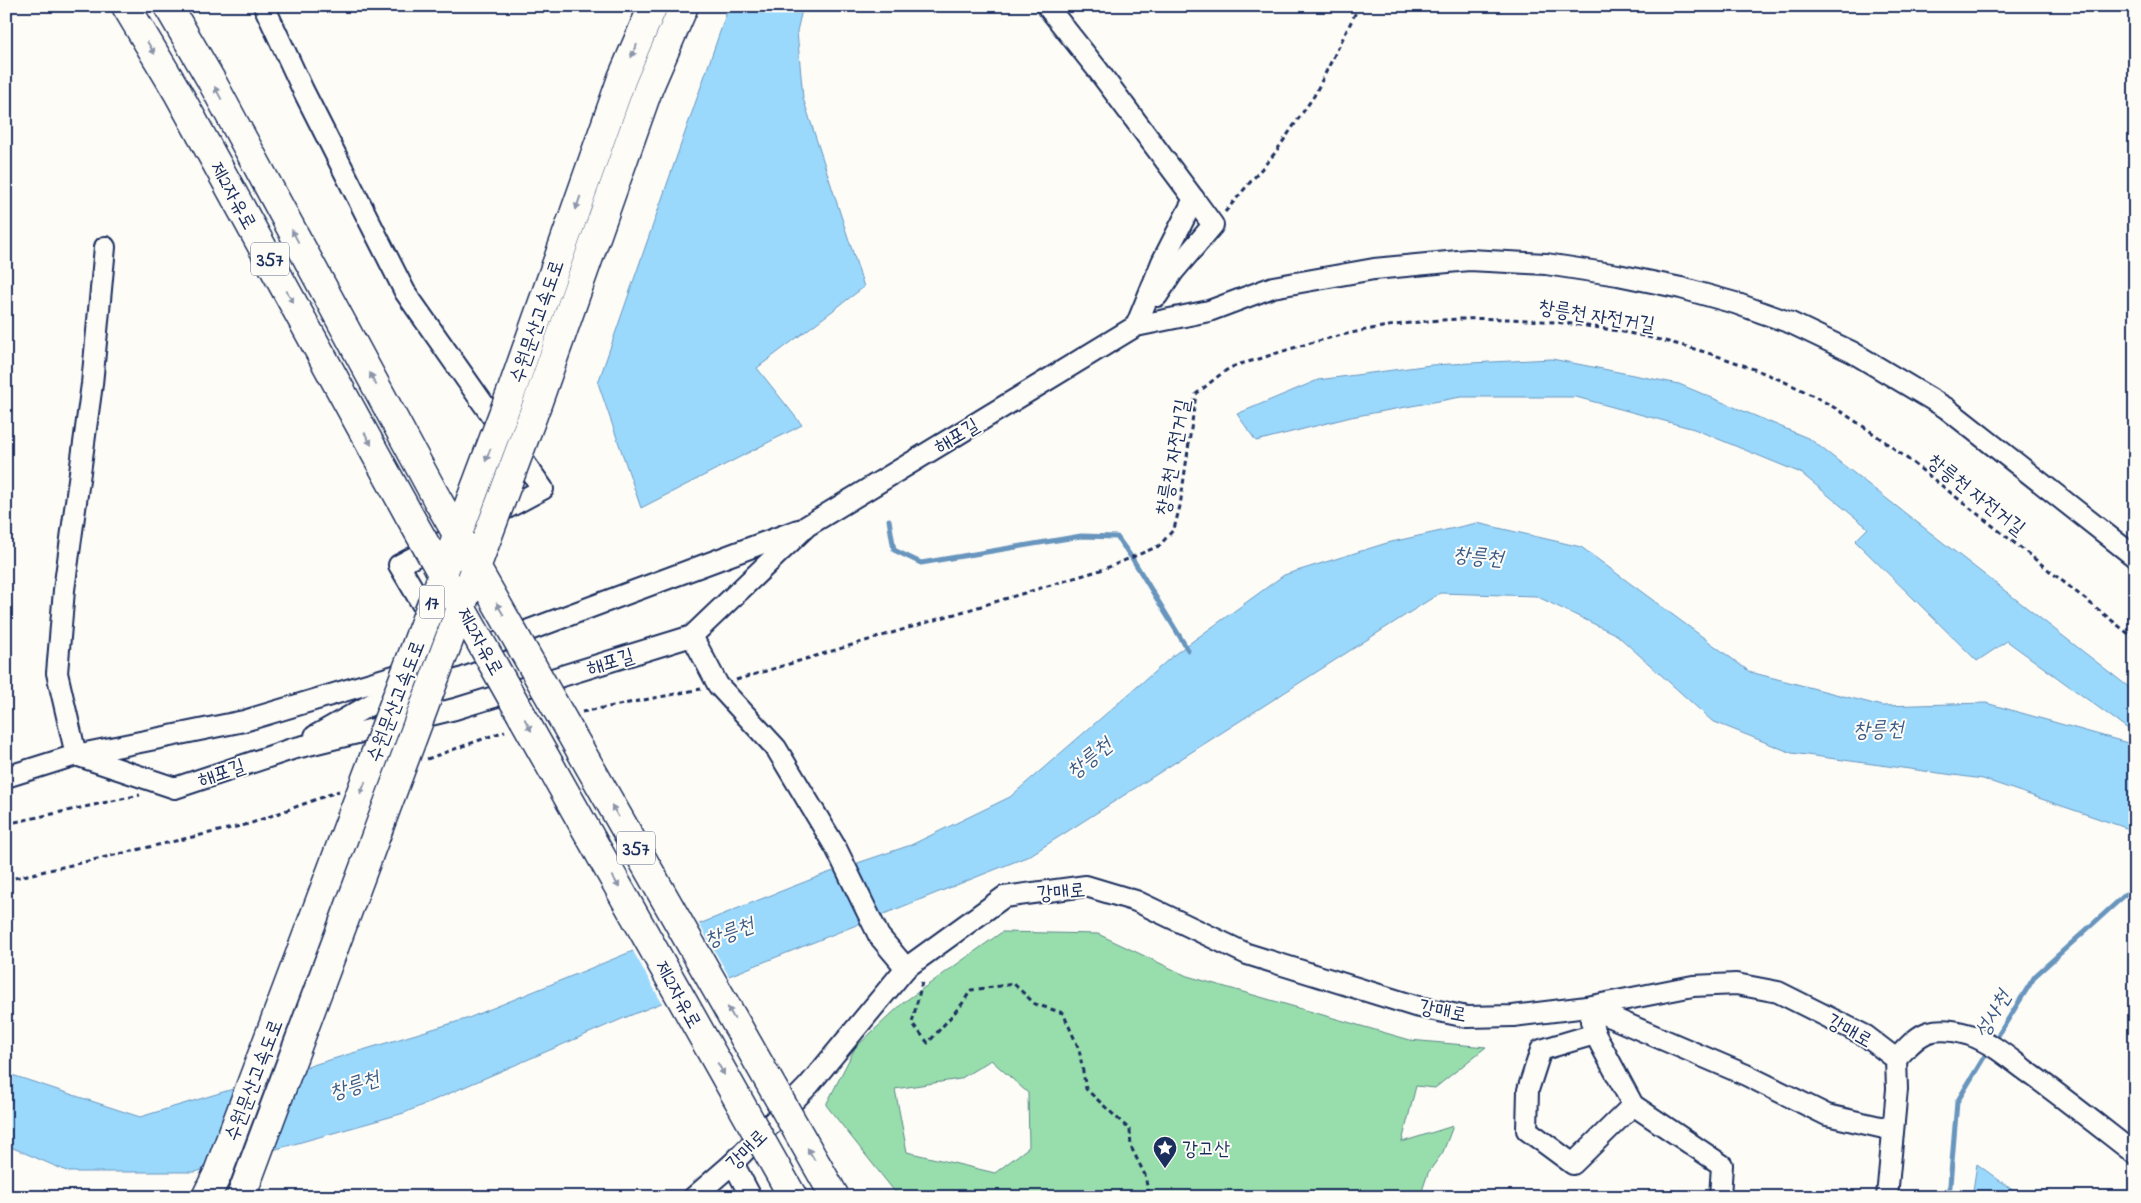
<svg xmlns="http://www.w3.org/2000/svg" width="2141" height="1203" font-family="'Indie Flower','Poor Story',sans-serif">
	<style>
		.green { fill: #98deac; stroke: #5a8685; fill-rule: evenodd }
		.water { fill: #9bd9fc; stroke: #6895bd }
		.pier { fill: #fdfcf7 }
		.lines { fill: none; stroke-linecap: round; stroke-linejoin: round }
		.stream { stroke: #6895bd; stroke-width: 5 }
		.minor-casing { stroke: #1b2f5e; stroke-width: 24 }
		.trunk-casing { stroke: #1b2f5e; stroke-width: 31 }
		.path { stroke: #1b2f5e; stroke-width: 3; stroke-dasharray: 5 4; stroke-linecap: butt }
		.minor { stroke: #fdfcf7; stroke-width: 20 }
		.trunk { stroke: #fdfcf7; stroke-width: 28 }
		.trunk-bridge-casing { stroke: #1b2f5e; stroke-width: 31; stroke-linecap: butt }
		.motorway-bridge-casing { stroke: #1b2f5e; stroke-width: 31; stroke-linecap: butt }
		.trunk-bridge { stroke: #fdfcf7; stroke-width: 28 }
		.motorway-bridge { stroke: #fdfcf7; stroke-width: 28 }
		.oneway { fill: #8c96aa }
		.labels { text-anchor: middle; stroke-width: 4; stroke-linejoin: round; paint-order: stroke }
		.shield { fill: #fdfcf7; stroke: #5f6c8c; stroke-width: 1 }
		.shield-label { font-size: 19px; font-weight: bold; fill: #1b2f5e }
		.street-label { font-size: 20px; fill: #1b2f5e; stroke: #fdfcf7 }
		.poi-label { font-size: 20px; fill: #1b2f5e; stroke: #fdfcf7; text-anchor: start }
		.water-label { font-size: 21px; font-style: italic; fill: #3b5a86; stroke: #fdfcf7 }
	</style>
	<rect width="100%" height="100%" fill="#fdfcf7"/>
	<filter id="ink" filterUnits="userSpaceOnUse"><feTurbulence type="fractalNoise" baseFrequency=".02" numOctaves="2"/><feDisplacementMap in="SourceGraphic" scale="10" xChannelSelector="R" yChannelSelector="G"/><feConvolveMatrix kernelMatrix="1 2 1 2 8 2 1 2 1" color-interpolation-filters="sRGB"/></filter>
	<g filter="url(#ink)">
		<path class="green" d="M 1002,932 L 1098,934 L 1187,976 L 1410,1040 L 1486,1047 L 1435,1088 L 1416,1086 L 1402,1142 L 1453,1126 L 1443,1152 L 1428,1173 L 1420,1197 L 899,1197 L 826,1105 L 855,1048 L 904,1002 ZM 991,1060 L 1028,1093 L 1029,1147 L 995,1173 L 907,1152 L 895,1089 L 960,1079 Z"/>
		<g class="water">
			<path d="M 729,6 L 803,6 L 797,31 L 803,98 L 864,287 L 757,368 L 802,425 L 641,508 L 598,383 Z"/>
			<path d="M 1552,359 L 1679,384 L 1810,439 L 2135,692 L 2135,734 L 2007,641 L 1977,661 L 1855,541 L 1868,528 L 1801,473 L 1694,429 L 1576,397 L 1461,397 L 1351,417 L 1256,441 L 1237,414 L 1318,380 L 1431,365 Z"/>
			<path d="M 1477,523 L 1581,547 L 1750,672 L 1882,706 L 1986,703 L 2135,745 L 2135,831 L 1983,779 L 1792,753 L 1712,721 L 1617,635 L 1536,596 L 1440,593 L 1029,856 L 624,1018 L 404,1113 L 195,1172 L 69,1172 L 6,1145 L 6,1073 L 140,1117 L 466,1019 L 746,905 L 825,874 L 911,845 L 1010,797 L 1175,654 L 1284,575 L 1387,543 Z"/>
			<path d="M 1977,1164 L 2022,1197 L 1972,1197 Z"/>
		</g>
		<path class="pier" d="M 698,922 L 730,978 L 663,1005 L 632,949 Z"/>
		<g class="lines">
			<g class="stream">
				<path d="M 889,520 L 894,550 L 921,563 L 1081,536 L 1117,537 L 1132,558 L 1188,650"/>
				<path d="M 1994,1042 L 2035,976 L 2135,886"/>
				<path d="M 1949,1197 L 1957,1102 L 1989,1049"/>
			</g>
			<defs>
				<g id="minor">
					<path d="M 264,6 L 303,90 L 405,292 L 543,489 L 399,565 L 432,621"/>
					<path d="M 1047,6 L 1097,69 L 1194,199 L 1162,262 L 1136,326"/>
					<path d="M 105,247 L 92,384 L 64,590 L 57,673 L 76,755 L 244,721 L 454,658 L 798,530"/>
					<path d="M 1157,296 L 1173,272 L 1213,225 L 1194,199"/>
					<path d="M 692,636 L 718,685 L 776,748 L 836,848 L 879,936 L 906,968"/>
					<path d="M 315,736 L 405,685"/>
					<path d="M 6,777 L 76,755 L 175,788 L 292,749 L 455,709 L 692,636 L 807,526 L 1136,326 L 1209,311 L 1273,287 L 1374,269 L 1469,260 L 1546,264 L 1618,275 L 1681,288 L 1735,303 L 1791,323 L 1852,352 L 1946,408 L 2135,557"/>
					<path d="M 1587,1007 L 1746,1075 L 1827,1115 L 1893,1130"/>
					<path d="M 1591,1021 L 1595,1034 L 1633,1105 L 1722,1165 L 1720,1197"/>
					<path d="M 1595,1034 L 1541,1050 L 1528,1090 L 1527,1130 L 1573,1164 L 1633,1105"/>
					<path d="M 1896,1059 C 1906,1049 1916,1036 1929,1032 C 1942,1028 1957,1031 1970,1035 C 1992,1043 2010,1059 2028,1072 C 2064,1098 2099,1126 2135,1154"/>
					<path d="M 733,1163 L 751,1197"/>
					<path d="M 694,1197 L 733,1163 L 809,1085 L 906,968 L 1004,897 L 1086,886 L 1136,901 L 1247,954 L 1415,1006 L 1467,1017 L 1513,1016 L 1587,1007 L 1693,986 L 1736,984 L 1778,992 L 1866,1036 L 1896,1059"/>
					<path d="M 1887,1197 L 1897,1089 L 1896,1059"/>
				</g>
				<g id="trunk">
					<path d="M 126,6 L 178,93 L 409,515"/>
					<path d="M 168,6 L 211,80 L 437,499"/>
				</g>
			</defs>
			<use href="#minor" class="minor-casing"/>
			<use href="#trunk" class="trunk-casing"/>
			<g class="path">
				<path d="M 1225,212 L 1275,153 L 1314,96 L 1359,6"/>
				<path d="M 736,680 L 1104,569 L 1159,546 L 1174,529 L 1180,506 L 1196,394 C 1207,386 1218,375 1230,368 C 1240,363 1254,361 1265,357 C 1310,342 1356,330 1403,324 C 1538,305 1711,337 1830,405 C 1880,435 1924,472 1970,508 C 2025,551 2080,595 2135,639"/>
				<path d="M 582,712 L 701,689"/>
				<path d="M 427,759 L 505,731"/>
				<path d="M 6,824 L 140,795"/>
				<path d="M 6,880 L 249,824 L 339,791"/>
				<path d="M 922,982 L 912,1023 L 928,1043 L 962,1004 L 971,990 L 1014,984 L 1035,1004 L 1063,1013 L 1079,1049 L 1086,1089 L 1130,1130 L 1131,1147 L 1145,1175 L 1149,1197"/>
			</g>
			<use href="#minor" class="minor"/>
			<use href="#trunk" class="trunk"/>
			<defs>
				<g id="trunk-bridge">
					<path d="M 437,499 L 835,1197"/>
					<path d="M 409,515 L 793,1197"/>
				</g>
				<g id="motorway-bridge">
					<path d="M 206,1197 L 217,1175 L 512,390 L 622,78 L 653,6"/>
					<path d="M 241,1197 L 536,407 L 649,87 L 684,6"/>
				</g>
			</defs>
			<use href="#trunk-bridge" class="trunk-bridge-casing"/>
			<use href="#motorway-bridge" class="motorway-bridge-casing"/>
			<use href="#trunk-bridge" class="trunk-bridge"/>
			<use href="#motorway-bridge" class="motorway-bridge"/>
		</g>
		<defs><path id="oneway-solid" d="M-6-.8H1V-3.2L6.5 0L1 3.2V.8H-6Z" transform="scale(1.25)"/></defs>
		<g class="oneway">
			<use href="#oneway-solid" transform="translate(151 48) rotate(59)"/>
			<use href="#oneway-solid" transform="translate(634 51) rotate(114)"/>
			<use href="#oneway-solid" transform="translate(218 93) rotate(-118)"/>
			<use href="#oneway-solid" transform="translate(578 203) rotate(109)"/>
			<use href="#oneway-solid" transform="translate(295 236) rotate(-118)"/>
			<use href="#oneway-solid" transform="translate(290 297) rotate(61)"/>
			<use href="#oneway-solid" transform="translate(373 379) rotate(-118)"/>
			<use href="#oneway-solid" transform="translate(368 439) rotate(61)"/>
			<use href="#oneway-solid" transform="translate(488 455) rotate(111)"/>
			<use href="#oneway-solid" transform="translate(500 609) rotate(-120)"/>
			<use href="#oneway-solid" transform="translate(528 725) rotate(61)"/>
			<use href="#oneway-solid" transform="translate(363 788) rotate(111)"/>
			<use href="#oneway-solid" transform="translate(615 811) rotate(-120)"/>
			<use href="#oneway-solid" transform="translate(616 882) rotate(61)"/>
			<use href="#oneway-solid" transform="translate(731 1013) rotate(-120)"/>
			<use href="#oneway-solid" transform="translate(721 1069) rotate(61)"/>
			<use href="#oneway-solid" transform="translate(811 1154) rotate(-120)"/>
		</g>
	</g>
	<defs>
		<symbol id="sight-pin" viewBox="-11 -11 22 30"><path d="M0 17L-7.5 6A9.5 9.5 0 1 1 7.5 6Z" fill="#1b2f5e" stroke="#fdfcf7"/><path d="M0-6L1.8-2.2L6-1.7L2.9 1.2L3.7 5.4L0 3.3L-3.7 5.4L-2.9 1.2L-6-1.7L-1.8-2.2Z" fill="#fff"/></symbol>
	</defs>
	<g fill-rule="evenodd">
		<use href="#sight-pin" x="1151" y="1134" width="28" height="38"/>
	</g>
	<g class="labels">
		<g class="shield">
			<rect x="251" y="242.5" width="38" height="33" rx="4"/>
			<rect x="419.5" y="585.5" width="25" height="33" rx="4"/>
			<rect x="617" y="831.5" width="38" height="33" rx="4"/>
		</g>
		<g class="shield-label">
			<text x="270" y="266">357</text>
			<text x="432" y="609">17</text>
			<text x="636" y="855">357</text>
		</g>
		<g class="street-label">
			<text transform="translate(234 195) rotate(61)" y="7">제2자유로</text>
			<text transform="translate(1597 315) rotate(9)" y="7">창릉천 자전거길</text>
			<text transform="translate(536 321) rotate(-71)" y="7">수원문산고속도로</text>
			<text transform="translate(956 435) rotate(-31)" y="7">해포길</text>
			<text transform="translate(1172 457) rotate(-80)" y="7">창릉천 자전거길</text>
			<text transform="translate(1977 494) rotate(38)" y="7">창릉천 자전거길</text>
			<text transform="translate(481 641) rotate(61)" y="7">제2자유로</text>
			<text transform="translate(610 661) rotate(-17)" y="7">해포길</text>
			<text transform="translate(395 701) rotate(-69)" y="7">수원문산고속도로</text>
			<text transform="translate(221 772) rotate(-19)" y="7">해포길</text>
			<text transform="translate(1061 891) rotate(-5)" y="7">강매로</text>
			<text transform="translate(679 994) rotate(61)" y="7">제2자유로</text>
			<text transform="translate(1443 1010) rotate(11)" y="7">강매로</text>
			<text transform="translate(1850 1030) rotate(29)" y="7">강매로</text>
			<text transform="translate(253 1080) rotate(-69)" y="7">수원문산고속도로</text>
			<text transform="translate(746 1149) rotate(-45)" y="7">강매로</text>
		</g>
		<g class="poi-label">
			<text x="1182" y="1155">강고산</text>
		</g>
		<g class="water-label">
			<text transform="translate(1478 556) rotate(5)" y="7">창릉천</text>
			<text transform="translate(1878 729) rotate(-2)" y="7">창릉천</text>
			<text transform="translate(1089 758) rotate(-39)" y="7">창릉천</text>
			<text transform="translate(729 932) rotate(-20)" y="7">창릉천</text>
			<text transform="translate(1992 1014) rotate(-59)" y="7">성사천</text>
			<text transform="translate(354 1085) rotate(-18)" y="7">창릉천</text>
		</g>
	</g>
	<rect width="2141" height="1203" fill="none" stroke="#fdfcf7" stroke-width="25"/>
	<rect x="12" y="12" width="2116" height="1178" fill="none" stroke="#1b2f5e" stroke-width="2" filter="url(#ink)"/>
</svg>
